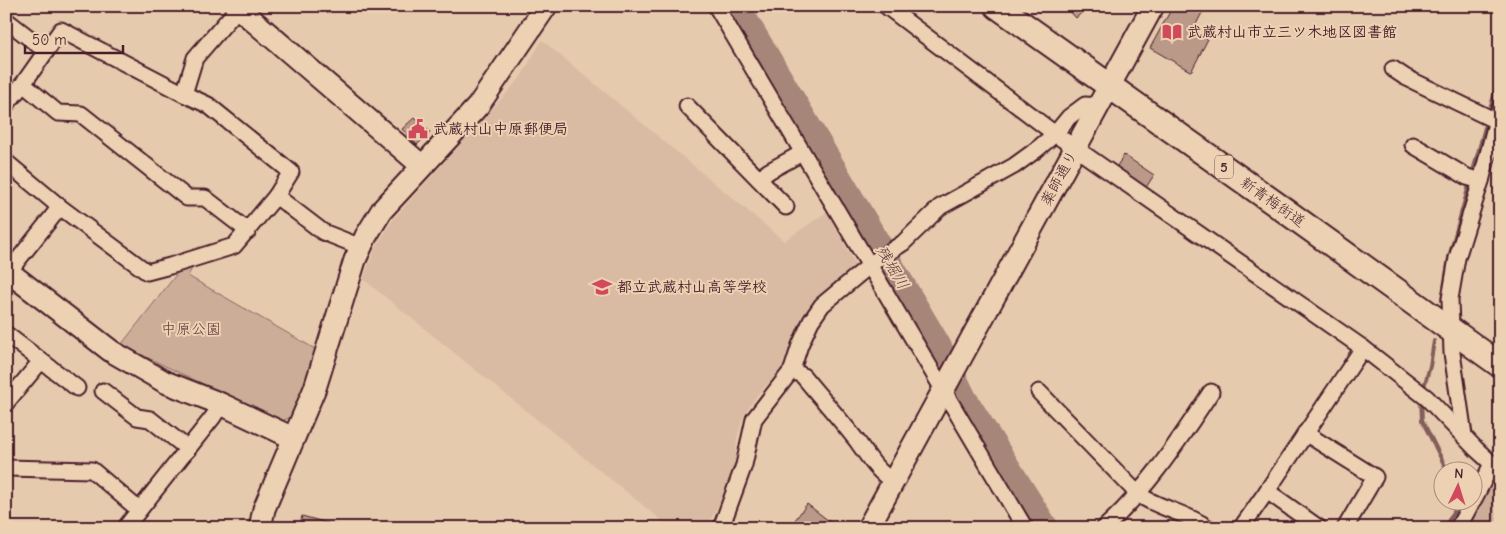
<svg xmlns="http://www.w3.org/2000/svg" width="1506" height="534" font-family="'Comic Neue','Klee One',sans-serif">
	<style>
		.built { fill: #d9bba3 }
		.green { fill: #ccad98; stroke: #8b6662 }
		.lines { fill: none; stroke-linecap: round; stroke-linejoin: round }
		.stream { stroke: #825d5a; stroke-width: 4 }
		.river { stroke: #a7867a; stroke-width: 24 }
		.building { fill: #ba9989; stroke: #4a1f2b }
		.street-casing { stroke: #4a1f2b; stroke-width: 19 }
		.secondary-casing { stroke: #4a1f2b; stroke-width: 25 }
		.primary-casing { stroke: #4a1f2b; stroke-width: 28 }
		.street { stroke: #ecd1b3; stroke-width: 15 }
		.secondary { stroke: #ecd1b3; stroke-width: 21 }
		.primary { stroke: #ecd1b3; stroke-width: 24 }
		.labels { text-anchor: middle; stroke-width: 4; stroke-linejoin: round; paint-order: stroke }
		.shield { fill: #ecd1b3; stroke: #7b5454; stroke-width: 1 }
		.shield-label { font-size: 14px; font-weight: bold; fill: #4a1f2b }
		.poi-label { font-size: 15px; font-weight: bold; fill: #4a1f2b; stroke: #ecd1b3; text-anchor: start }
		.street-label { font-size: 15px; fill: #4a1f2b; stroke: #ecd1b3 }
		.park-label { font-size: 15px; fill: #5e343b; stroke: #ecd1b3 }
		.water-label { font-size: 16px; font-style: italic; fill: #61393f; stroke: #ecd1b3 }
	</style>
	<rect width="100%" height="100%" fill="#e6caae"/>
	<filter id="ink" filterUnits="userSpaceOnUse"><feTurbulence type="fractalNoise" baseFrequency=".02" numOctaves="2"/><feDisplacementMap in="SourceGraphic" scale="10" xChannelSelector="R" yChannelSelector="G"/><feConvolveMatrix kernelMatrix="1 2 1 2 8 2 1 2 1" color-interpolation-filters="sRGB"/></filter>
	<g filter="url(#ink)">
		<path class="built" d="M 542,40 L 784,241 L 827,212 L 857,267 L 820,295 L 806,312 L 794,335 L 780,372 L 757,395 L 744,415 L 737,438 L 735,465 L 724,495 L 706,528 L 671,528 L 363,279 L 376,247 L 394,218 L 521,77 Z"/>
		<g class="green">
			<path d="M 193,266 L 188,276 L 317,350 L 292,417 L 281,421 L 121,345 L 179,271 Z"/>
			<path d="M 1495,474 L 1500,479 L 1500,528 L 1464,528 Z"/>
		</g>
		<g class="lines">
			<g class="stream">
				<path d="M 1489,113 L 1500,74"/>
				<path d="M 1472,175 L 1487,120"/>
				<path d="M 1442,300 L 1449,257 L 1470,182"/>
				<path d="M 1423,390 L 1430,366 L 1434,341"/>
				<path d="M 1421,399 L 1422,420 L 1448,472"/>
				<path d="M 1444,528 L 1460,502"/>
			</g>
			<path class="river" d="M 738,6 L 938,343 L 965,398 L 1047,528"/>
		</g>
		<g class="building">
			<path d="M 1065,6 L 1089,6 L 1076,18 Z"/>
			<path d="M 1173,6 L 1201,6 L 1204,9 L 1193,30 L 1208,39 L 1192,70 L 1190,71 L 1150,48 Z"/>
			<path d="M 415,117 L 430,132 L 417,145 L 402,129 Z"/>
			<path d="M 1124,155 L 1154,175 L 1145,189 L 1115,169 Z"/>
			<path d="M 807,504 L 838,528 L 789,528 Z"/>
			<path d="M 302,516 L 346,528 L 299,528 Z"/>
		</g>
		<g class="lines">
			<defs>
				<g id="street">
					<path d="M 716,6 L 1025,528"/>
					<path d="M 886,6 L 1055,134 L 1363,348 L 1427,398 L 1476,449 L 1500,471"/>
					<path d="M 6,20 L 46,51"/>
					<path d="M 1393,69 L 1405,77 L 1496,121"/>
					<path d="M 23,84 L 58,113 L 81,114 L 187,198 L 205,198 L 248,231"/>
					<path d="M 184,94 L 195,58 L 240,6"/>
					<path d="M 6,105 L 23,84 L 61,30 L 184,94 L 208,105 L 291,172 L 276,196 L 234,246 L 170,266 L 147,272 L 60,207 L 6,162"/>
					<path d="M 687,106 L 786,207"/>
					<path d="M 1413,145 L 1467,177 L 1481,181"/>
					<path d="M 759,179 L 769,171 L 802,153"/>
					<path d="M 276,196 L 323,232 L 361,247"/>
					<path d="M 6,275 L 60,207"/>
					<path d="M 6,334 L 77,388"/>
					<path d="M 792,370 L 803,376 C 821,398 840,419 857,441 C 868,456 877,472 893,481"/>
					<path d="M 103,391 L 137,417 L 150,419 L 188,449"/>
					<path d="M 1039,392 L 1138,494 C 1159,509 1186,512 1208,528"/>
					<path d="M 6,403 L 41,361"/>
					<path d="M 1305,433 L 1375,477 L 1345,528"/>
					<path d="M 1464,435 L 1452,353 L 1450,299 L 1457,258 L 1481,181 L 1500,108"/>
					<path d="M 6,468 L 92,470 L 139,510"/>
					<path d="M 1474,499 L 1492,464"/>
					<path d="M 125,528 L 213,417 L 221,404"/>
					<path d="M 721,528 L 744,465 L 754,419 L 792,370 L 800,345 L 811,321 L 822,305 L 875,261 L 903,243 L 940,207 L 1014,166 L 1036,150 L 1055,134 L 1069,117 L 1085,105 L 1098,106"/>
					<path d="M 1104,528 C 1148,489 1179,440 1211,392"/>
					<path d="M 1241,528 L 1267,491"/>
					<path d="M 1319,528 L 1267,491 L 1363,348"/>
					<path d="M 1458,528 L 1472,502"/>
				</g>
				<g id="secondary">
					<path d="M 236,6 L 421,165"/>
					<path d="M 6,270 L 111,351 L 165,382 L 221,404 L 293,438"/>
					<path d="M 260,528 L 264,509 L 315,388 L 355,260 L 366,236 L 382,210 L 478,106 L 546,6"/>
					<path d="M 868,528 L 1153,6"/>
				</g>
				<path id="primary" d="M 997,6 L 1287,212 L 1500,365"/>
			</defs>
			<use href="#street" class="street-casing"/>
			<use href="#secondary" class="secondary-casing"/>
			<use href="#primary" class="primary-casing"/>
			<use href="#street" class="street"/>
			<use href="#secondary" class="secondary"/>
			<use href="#primary" class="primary"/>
		</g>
	</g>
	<defs>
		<symbol id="library-bare" viewBox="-9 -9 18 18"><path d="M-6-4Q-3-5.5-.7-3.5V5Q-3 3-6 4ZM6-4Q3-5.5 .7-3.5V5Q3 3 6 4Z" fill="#d1495b" stroke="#ecd1b3" stroke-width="2.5" paint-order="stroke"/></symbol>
		<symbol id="civic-bare" viewBox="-9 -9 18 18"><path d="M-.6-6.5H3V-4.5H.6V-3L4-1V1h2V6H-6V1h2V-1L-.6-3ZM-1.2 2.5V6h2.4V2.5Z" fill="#d1495b" stroke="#ecd1b3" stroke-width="2.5" paint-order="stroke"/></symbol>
		<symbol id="school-bare" viewBox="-9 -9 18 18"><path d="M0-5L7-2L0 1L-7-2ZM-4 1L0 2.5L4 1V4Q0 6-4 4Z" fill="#d1495b" stroke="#ecd1b3" stroke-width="2.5" paint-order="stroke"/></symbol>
	</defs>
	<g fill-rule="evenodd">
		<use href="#library-bare" x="1158" y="18" width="28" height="28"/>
		<use href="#civic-bare" x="404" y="115" width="28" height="28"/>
		<use href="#school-bare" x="588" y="273" width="28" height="28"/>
	</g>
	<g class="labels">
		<rect class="shield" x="1215" y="155.5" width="18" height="23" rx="4"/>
		<g class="shield-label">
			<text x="1224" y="172">5</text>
		</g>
		<g class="poi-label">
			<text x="1187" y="37">武蔵村山市立三ツ木地区図書館</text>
			<text x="433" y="134">武蔵村山中原郵便局</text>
			<text x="617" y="292">都立武蔵村山高等学校</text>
		</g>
		<g class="street-label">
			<text transform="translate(1059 178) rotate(-62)" y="5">薬師通り</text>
			<text transform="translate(1273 202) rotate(35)" y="5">新青梅街道</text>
		</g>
		<g class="park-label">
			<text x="191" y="334">中原公園</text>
		</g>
		<g class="water-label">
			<text transform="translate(893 267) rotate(59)" y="6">残堀川</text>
		</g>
	</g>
	<rect width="1506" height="534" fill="none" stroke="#ecd1b3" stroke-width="25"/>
	<rect x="12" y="12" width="1481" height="509" fill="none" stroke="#4a1f2b" stroke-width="2" filter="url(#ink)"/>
	<g transform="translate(1458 486) rotate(4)"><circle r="24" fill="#ecd1b3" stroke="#ab8a7d"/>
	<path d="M0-4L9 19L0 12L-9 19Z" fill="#d1495b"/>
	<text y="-8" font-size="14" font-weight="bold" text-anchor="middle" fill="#4a1f2b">N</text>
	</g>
	<path d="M25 45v8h98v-8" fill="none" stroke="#4a1f2b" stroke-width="2.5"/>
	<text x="32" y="45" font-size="15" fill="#4a1f2b" stroke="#ecd1b3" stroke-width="4" paint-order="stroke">50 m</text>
</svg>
